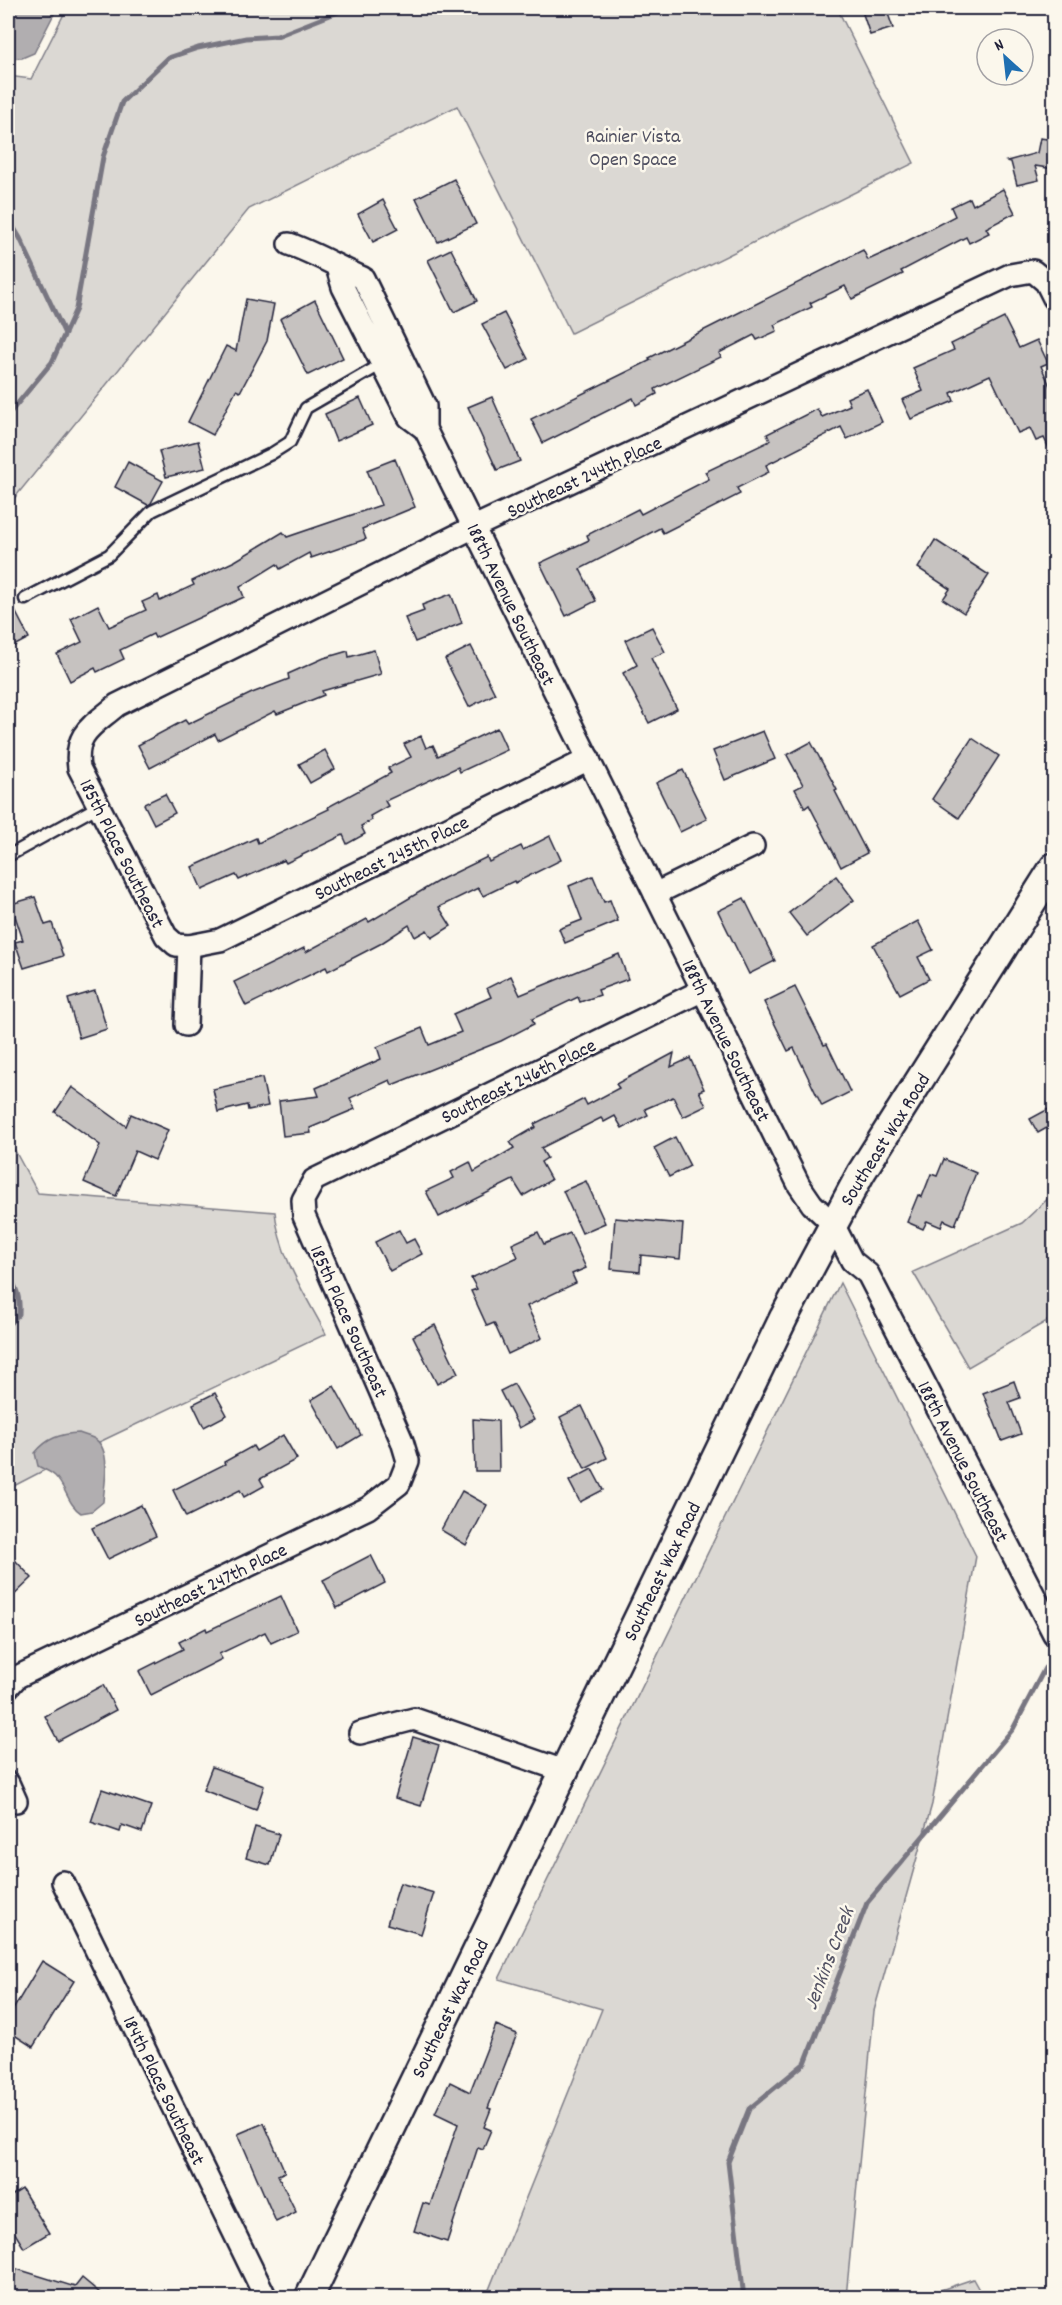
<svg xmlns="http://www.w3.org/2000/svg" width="1062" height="2305" font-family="Dekko,sans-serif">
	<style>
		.green { fill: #dbd8d3; stroke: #7e7d87; stroke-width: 1.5 }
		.water { fill: #b1aeb0; stroke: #787681; stroke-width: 1.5 }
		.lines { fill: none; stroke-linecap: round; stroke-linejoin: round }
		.stream { stroke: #787681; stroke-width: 5 }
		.building { fill: #c6c2c0; stroke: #22223b; stroke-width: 1.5 }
		.service-casing { stroke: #22223b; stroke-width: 15 }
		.minor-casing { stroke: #22223b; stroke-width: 26 }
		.tertiary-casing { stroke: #22223b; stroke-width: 32 }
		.service { stroke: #fbf7ec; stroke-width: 10 }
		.minor { stroke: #fbf7ec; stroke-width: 21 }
		.tertiary { stroke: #fbf7ec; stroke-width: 27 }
		.labels { text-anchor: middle; stroke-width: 5; stroke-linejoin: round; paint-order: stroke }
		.park-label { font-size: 20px; fill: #505061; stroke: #fbf7ec }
		.street-label { font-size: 20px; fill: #22223b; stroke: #fbf7ec }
		.water-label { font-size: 21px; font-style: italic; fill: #545364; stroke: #fbf7ec }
	</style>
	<rect width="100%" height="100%" fill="#fbf7ec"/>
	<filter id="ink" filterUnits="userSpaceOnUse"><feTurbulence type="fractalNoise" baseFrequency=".0167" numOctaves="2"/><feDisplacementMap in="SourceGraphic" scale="12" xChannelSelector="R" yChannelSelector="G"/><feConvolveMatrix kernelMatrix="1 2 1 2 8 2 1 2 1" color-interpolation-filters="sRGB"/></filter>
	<g filter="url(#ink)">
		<g class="green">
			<path d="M 67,8 L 837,8 L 914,163 L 571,333 L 457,106 L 249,209 L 8,506 L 8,76 L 31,79 Z"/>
			<path d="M 8,1138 L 38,1193 L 275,1212 C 279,1256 306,1296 326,1334 L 91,1446 L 8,1489 Z"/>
			<path d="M 1054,1193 L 1054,1317 L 968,1367 L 913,1272 L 1022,1223 Z"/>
			<path d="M 840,1283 L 976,1556 L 932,1804 L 874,2011 L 846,2297 L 486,2297 L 602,2009 L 499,1979 Z"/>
			<path d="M 973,2279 L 983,2297 L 920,2297 Z"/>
		</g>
		<g class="water">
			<path d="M 8,8 L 57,8 L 34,53 L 22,58 L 8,59 Z"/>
			<path d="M 79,1433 C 84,1435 89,1436 93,1438 C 113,1448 104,1485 103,1502 L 92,1511 L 81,1513 C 68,1505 66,1487 55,1476 C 51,1472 43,1469 38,1466 L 35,1453 C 47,1438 60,1434 79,1433 Z"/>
		</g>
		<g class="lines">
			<g class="stream">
				<path d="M 8,218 L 20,238 L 65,334"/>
				<path d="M 8,415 L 52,362 L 76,309 L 103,157 L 122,102 L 168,58 L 198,48 L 246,38 L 277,36 L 348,8"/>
				<path d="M 8,1277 C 18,1287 20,1300 19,1314 L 8,1325"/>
				<path d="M 744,2298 L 728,2162 L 749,2109 L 805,2063 L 867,1903 L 1013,1729 L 1045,1668 L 1054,1661"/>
			</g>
		</g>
		<g class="building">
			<path d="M 861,8 L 886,8 L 893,28 L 870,35 Z"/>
			<path d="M 1040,138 L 1054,140 L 1054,169 L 1035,166 L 1039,180 L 1017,185 L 1011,162 L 1007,161 L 1037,153 Z"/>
			<path d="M 454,179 L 476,224 L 438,242 L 416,198 Z"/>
			<path d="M 1003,189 L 1015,213 L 986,228 L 989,233 L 969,243 L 966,237 L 901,271 L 903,274 L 852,299 L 845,286 L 810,303 L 812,307 L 774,325 L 777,331 L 757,340 L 754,335 L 719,353 L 721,357 L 655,389 L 657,394 L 636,405 L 633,398 L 543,443 L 531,419 L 651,360 L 649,358 L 863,250 L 868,260 L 890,250 L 955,216 L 951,207 L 970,198 L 973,205 Z"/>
			<path d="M 383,200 L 398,229 L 373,242 L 358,214 Z"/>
			<path d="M 451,249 L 477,301 L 454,312 L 428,260 Z"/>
			<path d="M 246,299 L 274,304 L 267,341 L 240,392 L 236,390 L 213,435 L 188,422 L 226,346 L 236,351 Z"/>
			<path d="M 315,300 L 343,358 L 308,375 L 280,319 Z"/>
			<path d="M 504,313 L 528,359 L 507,370 L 482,324 Z"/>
			<path d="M 1004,318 L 1019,348 L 1037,340 L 1048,363 L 1041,366 L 1054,395 L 1054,459 L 1044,438 L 1036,441 L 1030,428 L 1018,433 L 990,375 L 951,393 L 954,401 L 911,419 L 902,400 L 923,391 L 913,368 L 954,350 L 951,344 Z"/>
			<path d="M 867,389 L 882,422 L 847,439 L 841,427 L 766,465 L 769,472 L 737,488 L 740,494 L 663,533 L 660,528 L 580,569 L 596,601 L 566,616 L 540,563 L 589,540 L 587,535 L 638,509 L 641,514 L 709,479 L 705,472 L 770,441 L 767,434 L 817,409 L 822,417 L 850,405 L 847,398 Z"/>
			<path d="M 492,397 L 520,461 L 497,470 L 468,407 Z"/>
			<path d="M 360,398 L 372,425 L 336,441 L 325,414 Z"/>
			<path d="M 198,441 L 205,468 L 166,477 L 159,451 Z"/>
			<path d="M 395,459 L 415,507 L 362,529 L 366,539 L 311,558 L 309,553 L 280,569 L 277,564 L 240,587 L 244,597 L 155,638 L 153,634 L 120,650 L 124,659 L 97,672 L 95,668 L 70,681 L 57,654 L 82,642 L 71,619 L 98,605 L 109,627 L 146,610 L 142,602 L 158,595 L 160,601 L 194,585 L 192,581 L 235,561 L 283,532 L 287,537 L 381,505 L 367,470 Z"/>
			<path d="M 128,462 L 163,481 L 151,503 L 148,505 L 115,487 Z"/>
			<path d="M 935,540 L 989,575 L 964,613 L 943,599 L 950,589 L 918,568 Z"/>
			<path d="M 451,594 L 462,623 L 415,642 L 405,618 L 424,611 L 422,605 Z"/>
			<path d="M 8,597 L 29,638 L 8,649 Z"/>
			<path d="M 652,627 L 665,652 L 651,658 L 677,709 L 649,723 L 623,673 L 637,665 L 625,640 Z"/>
			<path d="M 471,646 L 495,694 L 469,707 L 445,659 Z"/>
			<path d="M 374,650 L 381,674 L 322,691 L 324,695 L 277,714 L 275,711 L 218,740 L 215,734 L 150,768 L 138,745 L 185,720 L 188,724 L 252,693 L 289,679 L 288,674 L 324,658 L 348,651 L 349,657 Z"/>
			<path d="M 497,728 L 507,750 L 460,772 L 458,767 L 385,801 L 388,806 L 370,816 L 372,820 L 361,826 L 365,834 L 347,844 L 343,835 L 286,863 L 284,860 L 239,880 L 236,875 L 202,890 L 192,867 L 256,838 L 258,843 L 329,809 L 328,807 L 391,773 L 388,768 L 411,757 L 404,744 L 421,736 L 426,748 L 433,745 L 438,756 Z"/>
			<path d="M 763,731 L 775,759 L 725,780 L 713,751 Z"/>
			<path d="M 972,738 L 999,756 L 959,818 L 932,799 Z"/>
			<path d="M 811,742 L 837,790 L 835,791 L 867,853 L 841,867 L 809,805 L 805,808 L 795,789 L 803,785 L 787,755 Z"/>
			<path d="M 325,750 L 335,769 L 310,783 L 299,764 Z"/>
			<path d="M 683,770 L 707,819 L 680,832 L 656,783 Z"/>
			<path d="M 165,794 L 175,813 L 154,824 L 144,804 Z"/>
			<path d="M 550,836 L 561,860 L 515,883 L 514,881 L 483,896 L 478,888 L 439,907 L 451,926 L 432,938 L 427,930 L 415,937 L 409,925 L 380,944 L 328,971 L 326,967 L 246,1006 L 234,982 L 304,948 L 306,952 L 367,919 L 369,922 L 440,880 L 487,857 L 489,862 L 521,846 L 523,850 Z"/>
			<path d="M 593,876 L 604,902 L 610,900 L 618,921 L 565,943 L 559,929 L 582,920 L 569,886 Z"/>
			<path d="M 836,876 L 854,900 L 807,936 L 789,913 Z"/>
			<path d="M 35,897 L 45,925 L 52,923 L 63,956 L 24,968 L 15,942 L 23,940 L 11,904 Z"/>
			<path d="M 744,898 L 775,961 L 749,974 L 718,911 Z"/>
			<path d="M 918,921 L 933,950 L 918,957 L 929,979 L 900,994 L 873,945 Z"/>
			<path d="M 619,954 L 628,979 L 598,990 L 600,995 L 580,1002 L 578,997 L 532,1019 L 534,1024 L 501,1041 L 392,1085 L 390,1080 L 350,1098 L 355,1109 L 310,1128 L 311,1133 L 283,1136 L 279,1101 L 319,1096 L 316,1088 L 381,1059 L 377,1047 L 422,1028 L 429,1045 L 461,1032 L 453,1014 L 491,997 L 487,988 L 511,976 L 520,995 Z"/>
			<path d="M 795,987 L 824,1045 L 827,1044 L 850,1092 L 822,1106 L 794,1048 L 788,1051 L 764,1002 Z"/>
			<path d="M 95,991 L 107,1029 L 79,1038 L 68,999 Z"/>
			<path d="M 674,1053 L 671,1067 L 690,1058 L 704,1089 L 699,1091 L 706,1106 L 683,1117 L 673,1097 L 645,1109 L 648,1115 L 622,1128 L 615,1116 L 604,1122 L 601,1118 L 541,1148 L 547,1158 L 541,1162 L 551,1180 L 523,1196 L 513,1180 L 439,1217 L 426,1191 L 454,1178 L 451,1172 L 470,1162 L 474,1172 L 514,1148 L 510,1142 L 536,1127 L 534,1124 L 584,1099 L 587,1105 L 619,1088 L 616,1084 Z"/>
			<path d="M 262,1078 L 268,1106 L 248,1110 L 247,1105 L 218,1112 L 213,1089 Z"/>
			<path d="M 72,1087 L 126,1126 L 131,1114 L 168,1130 L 155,1160 L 135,1151 L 116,1196 L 84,1182 L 100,1145 L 55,1112 Z"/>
			<path d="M 1054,1106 L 1054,1124 L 1038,1133 L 1030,1119 Z"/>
			<path d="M 675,1137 L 690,1166 L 669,1177 L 654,1148 Z"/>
			<path d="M 944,1159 L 976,1173 L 955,1225 L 944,1220 L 941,1227 L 927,1221 L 923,1229 L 907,1222 L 918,1195 L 922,1197 L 931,1174 L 937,1176 Z"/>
			<path d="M 586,1181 L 605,1223 L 582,1233 L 563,1191 Z"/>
			<path d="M 615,1218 L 683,1224 L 680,1259 L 641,1255 L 640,1272 L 611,1269 Z"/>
			<path d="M 399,1230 L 406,1243 L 414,1239 L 422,1254 L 390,1271 L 375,1242 Z"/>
			<path d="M 538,1232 L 544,1244 L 570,1233 L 586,1268 L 572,1274 L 576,1283 L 527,1306 L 542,1338 L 508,1354 L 494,1323 L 487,1326 L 471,1291 L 477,1289 L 471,1278 L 518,1257 L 512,1244 Z"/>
			<path d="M 435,1325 L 458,1373 L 437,1384 L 413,1336 Z"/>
			<path d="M 1014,1381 L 1020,1398 L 1009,1402 L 1021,1434 L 1002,1441 L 983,1393 Z"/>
			<path d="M 514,1384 L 534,1420 L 519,1428 L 500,1391 Z"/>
			<path d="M 334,1386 L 361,1435 L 338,1449 L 311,1400 Z"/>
			<path d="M 215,1393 L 227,1415 L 204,1427 L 193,1404 Z"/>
			<path d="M 582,1406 L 607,1458 L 585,1469 L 560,1417 Z"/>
			<path d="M 473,1419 L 498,1421 L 499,1471 L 475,1471 Z"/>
			<path d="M 283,1435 L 297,1459 L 260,1479 L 264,1486 L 244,1497 L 240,1490 L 186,1517 L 173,1490 L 225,1464 L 224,1462 L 253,1446 L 256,1451 Z"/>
			<path d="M 592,1469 L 603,1490 L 580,1502 L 569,1481 Z"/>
			<path d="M 462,1491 L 487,1505 L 466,1545 L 441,1530 Z"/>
			<path d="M 141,1505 L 156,1536 L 108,1559 L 92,1528 Z"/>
			<path d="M 371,1555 L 385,1583 L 337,1608 L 323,1580 Z"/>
			<path d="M 15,1560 L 32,1578 L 8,1601 L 8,1567 Z"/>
			<path d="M 281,1596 L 297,1631 L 271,1643 L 265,1632 L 219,1654 L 222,1659 L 151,1695 L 139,1671 L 183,1649 L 179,1642 L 206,1628 L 207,1631 Z"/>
			<path d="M 103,1685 L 116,1710 L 58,1741 L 45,1716 Z"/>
			<path d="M 413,1737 L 439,1745 L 421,1806 L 395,1798 Z"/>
			<path d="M 212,1767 L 264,1786 L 256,1810 L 203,1790 Z"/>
			<path d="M 102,1789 L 151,1806 L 142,1832 L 122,1825 L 120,1832 L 91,1822 Z"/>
			<path d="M 255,1827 L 279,1834 L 270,1865 L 246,1858 Z"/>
			<path d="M 400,1883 L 434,1893 L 421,1934 L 387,1924 Z"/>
			<path d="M 42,1961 L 74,1981 L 33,2047 L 8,2031 L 8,2018 Z"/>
			<path d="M 496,2025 L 517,2034 L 488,2108 L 491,2109 L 484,2127 L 491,2130 L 483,2149 L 478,2147 L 447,2242 L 414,2231 L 423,2203 L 430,2205 L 458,2124 L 435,2113 L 450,2082 L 470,2092 Z"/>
			<path d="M 264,2123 L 285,2172 L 278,2175 L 296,2212 L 276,2222 L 238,2134 Z"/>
			<path d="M 22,2189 L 49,2233 L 24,2248 L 8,2222 L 8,2198 Z"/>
			<path d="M 17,2269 L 75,2287 L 82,2278 L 106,2298 L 8,2298 Z"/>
		</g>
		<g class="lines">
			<defs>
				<g id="service">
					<path d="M 25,599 L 109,555 L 152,511 L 271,454 L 290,442 L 306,408 L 382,364"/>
					<path d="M 8,856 L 99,806"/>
				</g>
				<g id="minor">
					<path d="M 289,244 C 315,253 338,267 363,278 L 425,406 L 425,429 L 409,417 L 343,287 L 337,267"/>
					<path d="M 425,429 L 799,1185 L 812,1204 L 833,1224 L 852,1261 L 868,1274 L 1054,1634"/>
					<path d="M 655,894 L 753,846"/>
					<path d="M 189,946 L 220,940 L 589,759"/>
					<path d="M 186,1025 L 189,946 L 176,945 L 166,936 L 79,768 C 74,732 93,726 117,705 L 474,527 L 1010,275 L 1033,271 L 1046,282 L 1054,298"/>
					<path d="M 8,1687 L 17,1677 L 368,1508 L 399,1484 L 408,1461 L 402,1441 L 304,1216 L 303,1200 L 314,1180 L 703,990"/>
					<path d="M 360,1733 L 414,1719 L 564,1771"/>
					<path d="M 8,1783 L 16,1801"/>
					<path d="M 63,1882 L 266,2298"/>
				</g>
				<path id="tertiary" d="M 309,2298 L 784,1317 L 861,1173 L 1054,867"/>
			</defs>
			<use href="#service" class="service-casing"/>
			<use href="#minor" class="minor-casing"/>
			<use href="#tertiary" class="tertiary-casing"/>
			<use href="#service" class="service"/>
			<use href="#minor" class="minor"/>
			<use href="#tertiary" class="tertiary"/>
		</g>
	</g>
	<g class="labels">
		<g class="park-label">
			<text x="633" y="142">Rainier Vista<tspan x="633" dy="23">Open Space</tspan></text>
		</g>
		<g class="street-label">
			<text transform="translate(584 476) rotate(-25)" y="7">Southeast 244th Place</text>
			<text transform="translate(512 604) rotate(64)" y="7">188th Avenue Southeast</text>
			<text transform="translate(123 853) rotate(63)" y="7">185th Place Southeast</text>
			<text transform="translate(391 857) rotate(-26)" y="7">Southeast 245th Place</text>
			<text transform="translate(727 1040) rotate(64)" y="7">188th Avenue Southeast</text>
			<text transform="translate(518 1080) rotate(-26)" y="7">Southeast 246th Place</text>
			<text transform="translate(884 1139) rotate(-58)" y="7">Southeast Wax Road</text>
			<text transform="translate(350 1321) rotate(66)" y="7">185th Place Southeast</text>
			<text transform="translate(964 1461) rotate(63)" y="7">188th Avenue Southeast</text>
			<text transform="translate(661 1571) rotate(-64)" y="7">Southeast Wax Road</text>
			<text transform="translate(210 1584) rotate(-26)" y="7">Southeast 247th Place</text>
			<text transform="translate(449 2008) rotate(-64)" y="7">Southeast Wax Road</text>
			<text transform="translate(165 2090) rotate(64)" y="7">184th Place Southeast</text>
		</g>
		<g class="water-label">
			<text transform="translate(828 1958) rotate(-69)" y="7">Jenkins Creek</text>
		</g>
	</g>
	<rect width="1062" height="2305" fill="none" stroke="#fbf7ec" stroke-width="30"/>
	<rect x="15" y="15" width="1032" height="2275" fill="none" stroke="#22223b" stroke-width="2" filter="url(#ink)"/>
	<g transform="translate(1005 57) rotate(333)"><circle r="28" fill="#fbf7ec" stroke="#a4a2a5" stroke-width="1.5"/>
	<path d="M0-4.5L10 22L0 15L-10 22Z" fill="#1f6fb2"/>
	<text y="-9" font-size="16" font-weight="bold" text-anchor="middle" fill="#22223b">N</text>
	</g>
</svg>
